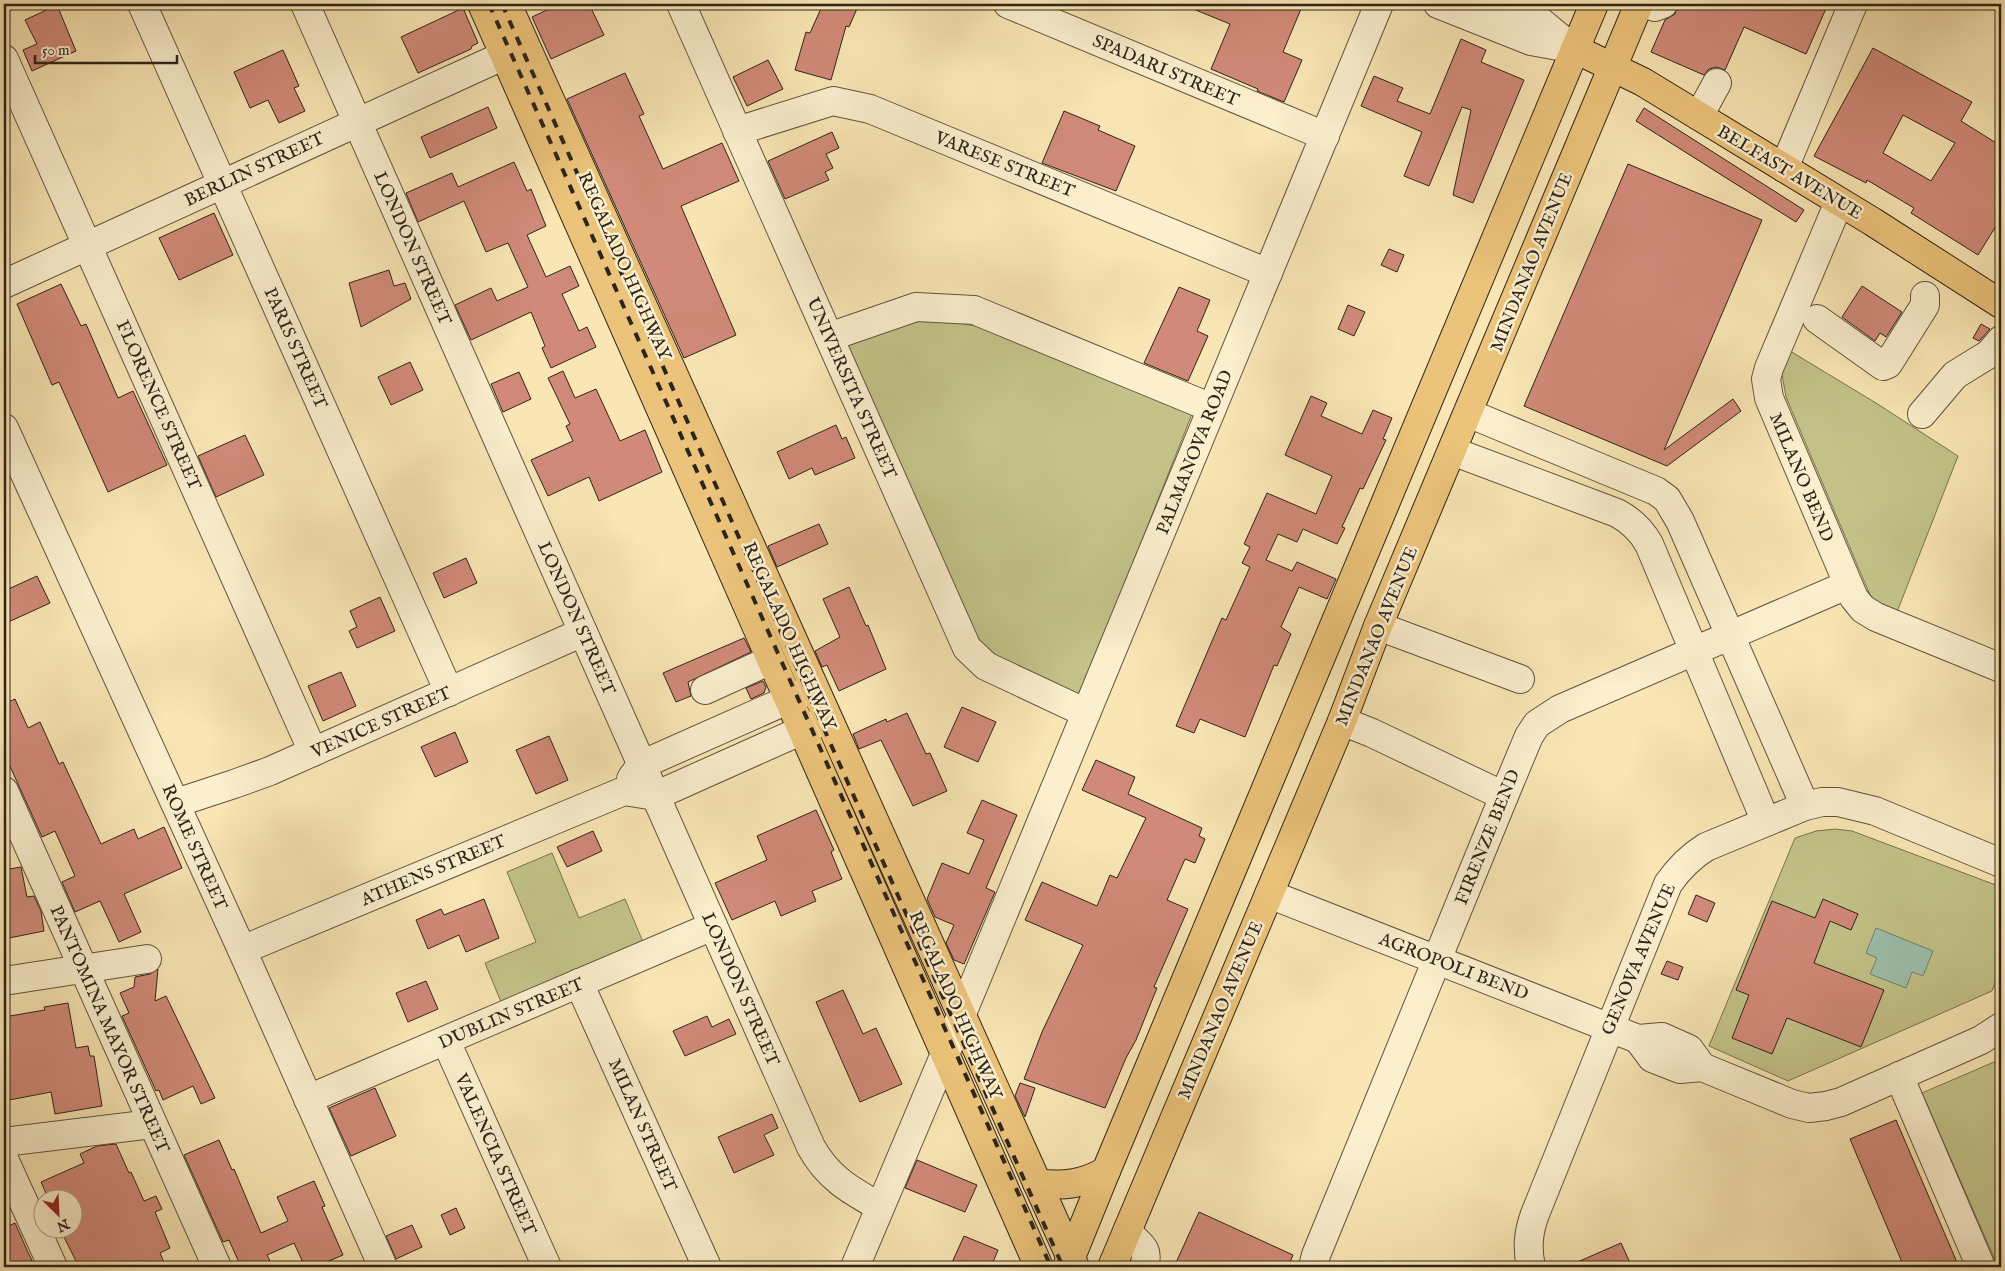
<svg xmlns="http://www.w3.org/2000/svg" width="2005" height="1271" font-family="'IM FELL English',serif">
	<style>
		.green { fill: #c3c389; stroke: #787452 }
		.water { fill: #9ec0ac; stroke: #718272 }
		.building { fill: #d18a79; stroke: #2d241b; fill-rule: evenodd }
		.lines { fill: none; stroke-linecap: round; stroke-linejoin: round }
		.minor-casing { stroke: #605441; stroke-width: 30 }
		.major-casing { stroke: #2d241b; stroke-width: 30 }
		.minor { stroke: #fbefce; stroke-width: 28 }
		.major { stroke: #ecc37a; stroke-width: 28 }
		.rail { stroke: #2d241b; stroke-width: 4; stroke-dasharray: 9 9; stroke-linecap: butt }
		.labels { text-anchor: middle; stroke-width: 5; stroke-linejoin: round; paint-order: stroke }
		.street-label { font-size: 18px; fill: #2d241b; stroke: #fbefce }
	</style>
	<rect width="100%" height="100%" fill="#f9e6b4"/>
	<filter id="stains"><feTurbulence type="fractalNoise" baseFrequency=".004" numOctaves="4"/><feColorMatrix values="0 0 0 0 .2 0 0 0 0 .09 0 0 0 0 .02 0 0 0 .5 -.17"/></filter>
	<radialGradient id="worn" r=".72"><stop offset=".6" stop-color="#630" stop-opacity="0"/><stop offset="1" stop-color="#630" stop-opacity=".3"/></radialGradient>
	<g class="green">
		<path d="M 920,316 L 981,327 L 1192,414 L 1079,699 L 974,644 L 845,340 Z"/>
		<path d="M 1790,351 L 1876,403 L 1958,456 L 1897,612 L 1877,604 L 1870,595 L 1786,397 L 1782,374 Z"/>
		<path d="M 1835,829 L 1852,831 L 2001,887 L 2001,968 L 1992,991 L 1788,1081 L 1709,1046 L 1795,838 L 1816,831 Z"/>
		<path d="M 552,853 L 579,918 L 625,899 L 643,942 L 501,1002 L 485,963 L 536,942 L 507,872 Z"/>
		<path d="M 2001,1059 L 2001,1267 L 1998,1267 L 1922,1093 Z"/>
	</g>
	<path class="water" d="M 1876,928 L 1933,951 L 1923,976 L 1912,972 L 1906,988 L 1870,974 L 1877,958 L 1866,953 Z"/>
	<g class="building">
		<path d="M 560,4 L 589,4 L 604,35 L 551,59 L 532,17 Z"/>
		<path d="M 823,4 L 859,4 L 849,27 L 846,26 L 831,80 L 795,70 L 806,32 L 810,33 Z"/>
		<path d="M 1181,4 L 1303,4 L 1283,52 L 1302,60 L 1284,102 L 1257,91 L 1258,89 L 1211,69 L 1230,24 Z"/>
		<path d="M 1678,4 L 1828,4 L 1806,54 L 1744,27 L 1725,70 L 1716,67 L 1709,69 L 1704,75 L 1651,52 L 1665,20 L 1675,14 Z"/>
		<path d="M 57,5 L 76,51 L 32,71 L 23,50 L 37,44 L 25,20 Z"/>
		<path d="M 463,8 L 478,43 L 472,46 L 471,49 L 418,73 L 401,37 Z"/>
		<path d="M 1461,39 L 1486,50 L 1481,62 L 1524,80 L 1473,203 L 1453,195 L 1471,110 L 1462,107 L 1429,186 L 1404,176 L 1422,132 L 1361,106 L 1374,76 L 1403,88 L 1397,101 L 1430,114 Z"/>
		<path d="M 1873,48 L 1972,102 L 1961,121 L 2001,146 L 2001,218 L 1978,255 L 1911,213 L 1914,208 L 1867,180 L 1866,183 L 1814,156 ZM 1903,115 L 1955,143 L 1931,181 L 1883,153 Z"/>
		<path d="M 283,50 L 299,86 L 294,88 L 305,111 L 279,123 L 268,100 L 250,108 L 234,72 Z"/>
		<path d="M 768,60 L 783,89 L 747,106 L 733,77 Z"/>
		<path d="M 625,73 L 644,114 L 639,116 L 663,169 L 722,143 L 739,181 L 681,206 L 736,335 L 684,358 L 567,99 Z"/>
		<path d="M 488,107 L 497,128 L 430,158 L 421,137 Z"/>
		<path d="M 1644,108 L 1804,210 L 1796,222 L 1636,121 Z"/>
		<path d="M 1064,111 L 1100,126 L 1098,130 L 1135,146 L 1116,191 L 1042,163 Z"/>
		<path d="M 832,132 L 839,148 L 826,154 L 833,168 L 825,172 L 829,180 L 785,199 L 768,161 Z"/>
		<path d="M 514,162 L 527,191 L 531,189 L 546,226 L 527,235 L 546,277 L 570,266 L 579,286 L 562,294 L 579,331 L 587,327 L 596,347 L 551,368 L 542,348 L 545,346 L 531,312 L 471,340 L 455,305 L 491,288 L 497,301 L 528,287 L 508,243 L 486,252 L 464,201 L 418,222 L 406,193 L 452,173 L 458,187 Z"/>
		<path d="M 1628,164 L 1762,220 L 1664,450 L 1733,399 L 1741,411 L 1667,466 L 1524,406 Z"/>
		<path d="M 214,213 L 233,255 L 179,280 L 159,238 Z"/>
		<path d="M 1389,249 L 1404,255 L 1397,272 L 1381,265 Z"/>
		<path d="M 389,270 L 394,286 L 405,283 L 411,299 L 361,327 L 349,283 Z"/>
		<path d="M 61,284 L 81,326 L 86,324 L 118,398 L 133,391 L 167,465 L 108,492 L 59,382 L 52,385 L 17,304 Z"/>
		<path d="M 1862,286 L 1902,312 L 1886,337 L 1880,333 L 1875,341 L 1842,317 Z"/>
		<path d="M 1179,287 L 1210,300 L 1197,331 L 1208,336 L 1188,381 L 1144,363 Z"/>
		<path d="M 1348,305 L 1365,312 L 1354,336 L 1338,329 Z"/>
		<path d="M 1981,324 L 1990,329 L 1979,341 L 1973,338 Z"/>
		<path d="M 410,362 L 423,390 L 391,405 L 378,377 Z"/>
		<path d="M 563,371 L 575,398 L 596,389 L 620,441 L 645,430 L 662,472 L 599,501 L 589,477 L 548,496 L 531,460 L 573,441 L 566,426 L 570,424 L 548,378 Z"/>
		<path d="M 519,372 L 531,399 L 503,412 L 491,384 Z"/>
		<path d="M 1311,396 L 1327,403 L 1321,416 L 1362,434 L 1373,410 L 1392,418 L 1383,439 L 1386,440 L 1363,489 L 1360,488 L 1342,527 L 1345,528 L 1337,544 L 1303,529 L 1297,542 L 1278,534 L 1266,560 L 1292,571 L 1297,562 L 1336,579 L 1327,599 L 1299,587 L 1281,627 L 1291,634 L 1277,666 L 1274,665 L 1245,737 L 1200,719 L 1194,733 L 1176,726 L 1212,641 L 1222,618 L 1226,620 L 1250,567 L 1242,563 L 1250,547 L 1244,544 L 1267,493 L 1316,514 L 1332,476 L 1285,455 Z"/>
		<path d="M 836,425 L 842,439 L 846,437 L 855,458 L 815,475 L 812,468 L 789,479 L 777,452 Z"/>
		<path d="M 245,435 L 264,475 L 216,497 L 198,456 Z"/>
		<path d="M 819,524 L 828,544 L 777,567 L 768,546 Z"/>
		<path d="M 466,558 L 477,583 L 444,598 L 433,573 Z"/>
		<path d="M 37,576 L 50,603 L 4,624 L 4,591 Z"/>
		<path d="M 849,587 L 866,626 L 868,625 L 886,669 L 839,691 L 827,665 L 822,667 L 815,651 L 840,637 L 823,599 Z"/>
		<path d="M 380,597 L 395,631 L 357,648 L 349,631 L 357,627 L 350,611 Z"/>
		<path d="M 744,638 L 751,652 L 688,682 L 691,696 L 676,702 L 663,673 Z"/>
		<path d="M 341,672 L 356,706 L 323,721 L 308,686 Z"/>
		<path d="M 763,681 L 766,687 L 764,693 L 751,699 L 746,688 Z"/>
		<path d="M 15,699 L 28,728 L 40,722 L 59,764 L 63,762 L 101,844 L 134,829 L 138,839 L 164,827 L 182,868 L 124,894 L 141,932 L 119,942 L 100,901 L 75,912 L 62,882 L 75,876 L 55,831 L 42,837 L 4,753 L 4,704 Z"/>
		<path d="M 962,707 L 996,722 L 978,762 L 944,747 Z"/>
		<path d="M 907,713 L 926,754 L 930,753 L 947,791 L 913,806 L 881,740 L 859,749 L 853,734 L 886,719 L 887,722 Z"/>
		<path d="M 455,732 L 468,762 L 435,777 L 421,747 Z"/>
		<path d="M 549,736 L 568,780 L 536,794 L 516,750 Z"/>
		<path d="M 1096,760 L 1135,777 L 1128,794 L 1202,828 L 1199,836 L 1205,839 L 1195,863 L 1185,859 L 1167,900 L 1188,909 L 1154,987 L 1157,988 L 1136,1040 L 1126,1058 L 1105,1108 L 1024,1079 L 1042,1032 L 1083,945 L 1025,920 L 1042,882 L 1097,906 L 1110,875 L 1117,878 L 1146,818 L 1082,790 Z"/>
		<path d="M 982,800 L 1017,815 L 986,888 L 995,892 L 964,964 L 954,960 L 946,943 L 954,925 L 935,917 L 927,899 L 942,863 L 969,874 L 984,840 L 967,833 Z"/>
		<path d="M 816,810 L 834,850 L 831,852 L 842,879 L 812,891 L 816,901 L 781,916 L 775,901 L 732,920 L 715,883 L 767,860 L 757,836 Z"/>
		<path d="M 593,831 L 602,851 L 567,867 L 557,847 Z"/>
		<path d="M 21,867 L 27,897 L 34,896 L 41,911 L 44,931 L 9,938 L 4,906 L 4,870 Z"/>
		<path d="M 1696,895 L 1715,903 L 1707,922 L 1688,914 Z"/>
		<path d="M 484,899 L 499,938 L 466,952 L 459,935 L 428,949 L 416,920 L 441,909 L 444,915 Z"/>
		<path d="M 1823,899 L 1858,914 L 1851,930 L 1830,921 L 1814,963 L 1884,990 L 1861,1047 L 1787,1018 L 1772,1054 L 1732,1038 L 1749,995 L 1736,990 L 1772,901 L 1815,918 Z"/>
		<path d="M 1667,961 L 1683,967 L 1678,980 L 1661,974 Z"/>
		<path d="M 158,969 L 155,1001 L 166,996 L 215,1098 L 201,1104 L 193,1086 L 163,1100 L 159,1090 L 156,1091 L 122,1016 L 129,1013 L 120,993 L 134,987 L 135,977 L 150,974 Z"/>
		<path d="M 426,981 L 438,1009 L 408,1022 L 396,993 Z"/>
		<path d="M 843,990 L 863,1034 L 876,1028 L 902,1084 L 860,1102 L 816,1002 Z"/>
		<path d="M 68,1003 L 76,1048 L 88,1046 L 90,1056 L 94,1056 L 102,1106 L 55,1114 L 51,1092 L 4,1101 L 4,1017 L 45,1010 L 44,1007 Z"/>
		<path d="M 707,1016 L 712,1027 L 729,1019 L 736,1034 L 685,1056 L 673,1031 Z"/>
		<path d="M 1020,1083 L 1035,1088 L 1025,1117 L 1015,1096 Z"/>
		<path d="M 375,1088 L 396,1136 L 351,1156 L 329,1108 Z"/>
		<path d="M 772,1114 L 778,1128 L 764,1135 L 774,1155 L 734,1173 L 718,1137 Z"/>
		<path d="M 1896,1120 L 1959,1267 L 1904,1267 L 1850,1139 Z"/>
		<path d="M 219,1140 L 232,1170 L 234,1169 L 261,1233 L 288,1221 L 277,1197 L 314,1181 L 325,1206 L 322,1207 L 343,1255 L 315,1267 L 305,1267 L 294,1243 L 267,1255 L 273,1267 L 241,1267 L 229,1240 L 223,1242 L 184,1155 Z"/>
		<path d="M 116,1144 L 129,1173 L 131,1172 L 144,1201 L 156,1196 L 162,1209 L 155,1212 L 170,1248 L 160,1253 L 166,1267 L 79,1267 L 62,1233 L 72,1228 L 72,1198 L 48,1198 L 41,1182 L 84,1163 L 80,1154 L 97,1146 Z"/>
		<path d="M 917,1160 L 977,1185 L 965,1212 L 905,1188 Z"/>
		<path d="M 456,1208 L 465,1228 L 450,1235 L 441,1215 Z"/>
		<path d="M 1199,1212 L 1293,1255 L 1288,1267 L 1174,1267 Z"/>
		<path d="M 15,1223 L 27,1250 L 35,1267 L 4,1267 L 4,1228 Z"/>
		<path d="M 412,1225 L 422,1247 L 396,1259 L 386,1236 Z"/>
		<path d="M 964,1236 L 998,1250 L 991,1267 L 950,1267 Z"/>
		<path d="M 1621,1243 L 1632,1267 L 1566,1267 Z"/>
	</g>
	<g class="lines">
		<defs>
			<g id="minor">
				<path d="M 142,4 L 449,692"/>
				<path d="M 305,4 L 811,1147 C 828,1178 850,1190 880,1207"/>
				<path d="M 681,4 L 967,648 L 986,666 L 1086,713"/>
				<path d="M 1008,4 L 1325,136"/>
				<path d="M 1438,4 L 1531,41 L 1575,49"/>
				<path d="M 1492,4 L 1541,22 L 1571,47"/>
				<path d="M 1644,4 L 1655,7 L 1663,4"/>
				<path d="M 4,59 L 313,752"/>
				<path d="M 1699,116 L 1717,83"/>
				<path d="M 737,131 L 833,101 L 870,109 L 1268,273"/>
				<path d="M 1784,168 L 1853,4"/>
				<path d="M 1839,202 L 1769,368 L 1766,379 L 1769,398 L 1854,598 L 1863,609 L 1876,617 L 2001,668"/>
				<path d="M 4,284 L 505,55"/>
				<path d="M 1817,319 L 1883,366 L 1888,364 L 1925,305 L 1925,296"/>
				<path d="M 829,337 L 916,307 L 974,310 L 1212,408"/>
				<path d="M 1468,413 L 1656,491 L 1667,499 L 1680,521 L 1805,806"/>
				<path d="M 1922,414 L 1955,375 L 1989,354 L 2001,340"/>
				<path d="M 4,428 L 242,950 L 383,1267"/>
				<path d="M 1452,451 L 1617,513 C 1632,521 1641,530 1649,544 L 1766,822"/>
				<path d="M 1378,626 L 1520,679"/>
				<path d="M 705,690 L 771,660"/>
				<path d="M 1342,721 L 1372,733 L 1504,796"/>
				<path d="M 631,779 L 641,765 L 810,690"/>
				<path d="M 4,791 L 217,1267"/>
				<path d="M 176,803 L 234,784 L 270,771 L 583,632"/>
				<path d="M 1269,894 L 1638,1039 L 1662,1037 L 1689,1049 L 1702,1067"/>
				<path d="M 242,950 L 624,791 L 655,796 L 825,720"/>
				<path d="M 4,981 L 147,959"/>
				<path d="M 579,983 L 707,1267"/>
				<path d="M 1638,1039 L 1652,1058 L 1680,1069 L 1702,1067 L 1792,1104 L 1809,1108 L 1826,1106 L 1841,1102 L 1981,1040 L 2001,1027"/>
				<path d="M 446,1041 L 547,1267"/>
				<path d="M 1899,1076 L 1981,1267"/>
				<path d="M 308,1099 L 713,926"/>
				<path d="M 4,1142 L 152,1124"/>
				<path d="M 4,1159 L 53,1267"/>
				<path d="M 1127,1232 C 1140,1245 1150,1248 1144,1267"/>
				<path d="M 855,1267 L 961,1016 L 1379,4"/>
				<path d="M 1313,1267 L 1316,1255 L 1504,796 L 1529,736 L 1537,724 L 1560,709 L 1847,585"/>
				<path d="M 1531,1267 C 1527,1248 1528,1233 1535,1214 L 1668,884 C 1679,868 1690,857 1706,847 L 1805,806 L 1822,802 L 1838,802 L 1875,811 L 2001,863"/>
			</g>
			<g id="major">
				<path d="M 482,4 L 1039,1267"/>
				<path d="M 507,4 L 1075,1267"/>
				<path d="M 1575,49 L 1643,82 L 1873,222 L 2001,304"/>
				<path d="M 1037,1183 C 1063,1187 1083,1184 1106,1171"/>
				<path d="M 1067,1267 L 1106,1171 L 1594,4"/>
				<path d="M 1112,1267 L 1342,721 L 1378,626 L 1639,4"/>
			</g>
		</defs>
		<use href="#minor" class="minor-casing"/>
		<use href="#major" class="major-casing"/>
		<use href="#minor" class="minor"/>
		<use href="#major" class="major"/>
		<g class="rail">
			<path d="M 489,4 L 1051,1267"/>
			<path d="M 502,4 L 1063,1267"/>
		</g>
	</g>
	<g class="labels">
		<g class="street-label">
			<text transform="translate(1166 70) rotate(23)" y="6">SPADARI STREET</text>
			<text transform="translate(1005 164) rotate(22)" y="6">VARESE STREET</text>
			<text transform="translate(254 169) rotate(-25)" y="6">BERLIN STREET</text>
			<text transform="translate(1790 172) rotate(31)" y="6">BELFAST AVENUE</text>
			<text transform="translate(413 248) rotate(66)" y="6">LONDON STREET</text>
			<text transform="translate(1531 262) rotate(-68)" y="6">MINDANAO AVENUE</text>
			<text transform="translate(625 266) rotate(66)" y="6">REGALADO HIGHWAY</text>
			<text transform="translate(296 348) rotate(66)" y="6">PARIS STREET</text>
			<text transform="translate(852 388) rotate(66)" y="6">UNIVERSITA STREET</text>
			<text transform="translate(159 405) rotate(66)" y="6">FLORENCE STREET</text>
			<text transform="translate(1194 452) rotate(-68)" y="6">PALMANOVA ROAD</text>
			<text transform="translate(1802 477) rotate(67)" y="6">MILANO BEND</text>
			<text transform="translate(577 618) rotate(66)" y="6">LONDON STREET</text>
			<text transform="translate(790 636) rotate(66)" y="6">REGALADO HIGHWAY</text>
			<text transform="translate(1376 636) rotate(-68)" y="6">MINDANAO AVENUE</text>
			<text transform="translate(381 722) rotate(-24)" y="6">VENICE STREET</text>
			<text transform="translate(1487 837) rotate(-68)" y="6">FIRENZE BEND</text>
			<text transform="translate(195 847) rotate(66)" y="6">ROME STREET</text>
			<text transform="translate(433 870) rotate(-23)" y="6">ATHENS STREET</text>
			<text transform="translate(1638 959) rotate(-67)" y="6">GENOVA AVENUE</text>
			<text transform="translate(1454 966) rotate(21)" y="6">AGROPOLI BEND</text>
			<text transform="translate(741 989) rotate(66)" y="6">LONDON STREET</text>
			<text transform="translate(956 1005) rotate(66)" y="6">REGALADO HIGHWAY</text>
			<text transform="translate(1220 1010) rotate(-67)" y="6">MINDANAO AVENUE</text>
			<text transform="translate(511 1013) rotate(-23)" y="6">DUBLIN STREET</text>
			<text transform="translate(110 1029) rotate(66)" y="6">PANTOMINA MAYOR STREET</text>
			<text transform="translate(643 1125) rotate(66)" y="6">MILAN STREET</text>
			<text transform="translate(496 1154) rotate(66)" y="6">VALENCIA STREET</text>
		</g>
	</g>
	<rect width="2005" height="1271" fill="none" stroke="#f9e6b4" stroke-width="20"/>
	<rect x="5" y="5" width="1995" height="1261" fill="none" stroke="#2d241b" stroke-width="2.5"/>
	<rect x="10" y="10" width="1985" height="1251" fill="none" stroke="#2d241b"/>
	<g transform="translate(58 1214) rotate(156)"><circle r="24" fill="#fbefce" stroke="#a99e86"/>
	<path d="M0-4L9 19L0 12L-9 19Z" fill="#8f2418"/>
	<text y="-8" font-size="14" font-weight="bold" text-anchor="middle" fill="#2d241b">N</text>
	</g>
	<path d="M35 55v8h142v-8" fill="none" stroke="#2d241b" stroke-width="2.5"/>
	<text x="42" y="55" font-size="15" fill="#2d241b" stroke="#fbefce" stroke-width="4" paint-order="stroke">50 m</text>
	<rect width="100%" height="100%" filter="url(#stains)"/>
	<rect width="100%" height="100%" fill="url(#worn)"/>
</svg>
